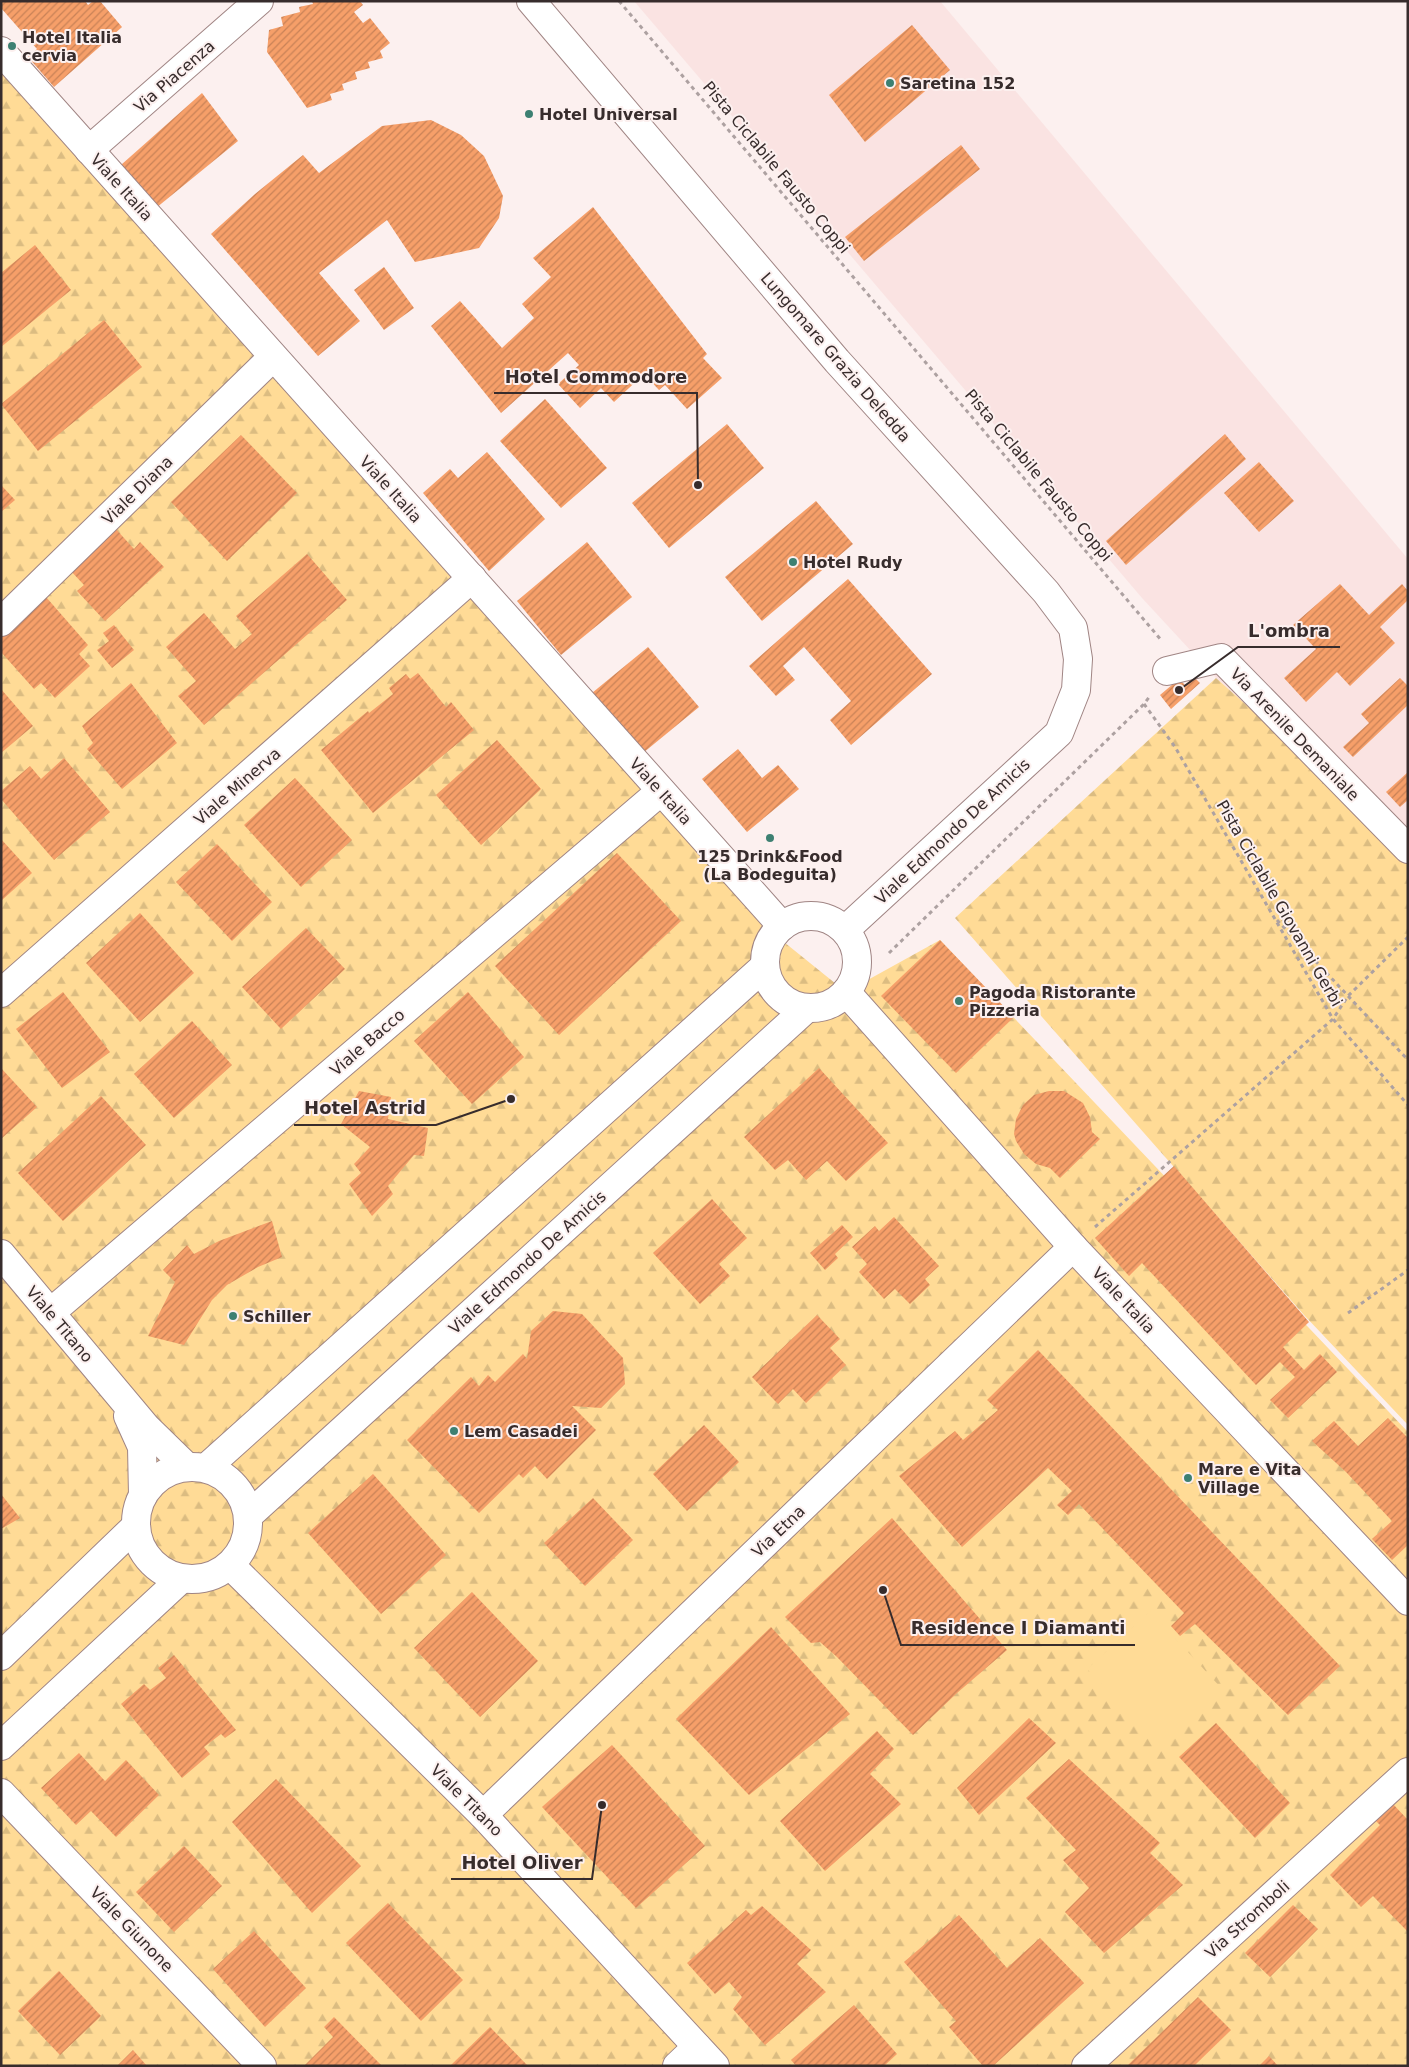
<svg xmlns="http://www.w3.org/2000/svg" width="1409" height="2067" font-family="'DejaVu Sans',sans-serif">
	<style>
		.built { fill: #fae3e2 }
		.forest { fill: url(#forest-firs) }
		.pitch { fill: #ffdb96 }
		.building { fill: url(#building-hatch) }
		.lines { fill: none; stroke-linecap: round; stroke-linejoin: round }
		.street-casing { stroke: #a08584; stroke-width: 30 }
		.secondary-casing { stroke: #a08584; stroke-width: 30 }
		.path { stroke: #ada1a1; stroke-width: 3; stroke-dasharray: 4 4; stroke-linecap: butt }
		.street { stroke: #fff; stroke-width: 28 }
		.secondary { stroke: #fff; stroke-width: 28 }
		.poi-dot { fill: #3d8072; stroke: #fcf0ef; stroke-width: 2 }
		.labels { text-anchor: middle; stroke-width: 4; stroke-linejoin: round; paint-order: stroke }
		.poi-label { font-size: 16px; font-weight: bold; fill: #372c2c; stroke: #fcf0ef; text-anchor: start }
		.street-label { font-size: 16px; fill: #372c2c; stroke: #fcf0ef }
		.leader { fill: none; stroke: #372c2c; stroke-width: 2 }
		.callout-dot { fill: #372c2c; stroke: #fcf0ef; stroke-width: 2 }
		.callout-label { font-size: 18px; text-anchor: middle; font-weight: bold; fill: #372c2c; stroke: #fcf0ef; stroke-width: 4; stroke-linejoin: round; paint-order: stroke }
	</style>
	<defs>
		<pattern id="forest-firs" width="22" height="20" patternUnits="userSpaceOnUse" patternTransform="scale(1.25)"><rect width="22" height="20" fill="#ffdb96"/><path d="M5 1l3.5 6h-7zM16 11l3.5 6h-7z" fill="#dbbc81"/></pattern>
		<pattern id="building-hatch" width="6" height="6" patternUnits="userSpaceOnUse" patternTransform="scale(1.25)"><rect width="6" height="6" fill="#f69f69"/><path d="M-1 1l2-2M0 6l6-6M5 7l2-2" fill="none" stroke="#c88257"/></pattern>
	</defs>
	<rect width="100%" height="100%" fill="#fcf0ef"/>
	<path class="built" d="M 634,1 L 940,1 L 1408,559 L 1408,832 L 1325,775 L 1216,678 L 1142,598 Z"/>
	<g class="forest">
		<path d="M 1,62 L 774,934 L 846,992 L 940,940 L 1408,1432 L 1408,2066 L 1,2066 Z"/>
		<path d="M 1216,678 L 1325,775 L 1408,833 L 1408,1425 L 1304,1315 L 955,918 Z"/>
	</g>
	<path class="pitch" d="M 1150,1611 L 1224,1691 L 1160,1746 L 1087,1669 Z"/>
	<g class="building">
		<path d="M 1,1 L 85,1 L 88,5 L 93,1 L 100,1 L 122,27 L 54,87 L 28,57 L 37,49 L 1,8 Z"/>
		<path d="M 312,1 L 360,1 L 363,5 L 354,12 L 363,23 L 370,18 L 390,43 L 380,51 L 383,58 L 368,62 L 370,68 L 355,72 L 357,79 L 342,84 L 344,90 L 330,94 L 332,100 L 307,108 L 267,52 L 269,30 L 283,26 L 281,17 L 300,12 L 299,7 L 313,4 Z"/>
		<path d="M 912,25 L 950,70 L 865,142 L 829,95 Z"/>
		<path d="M 202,93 L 238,141 L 156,208 L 121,165 Z"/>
		<path d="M 431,120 L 461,135 L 484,156 L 503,196 L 499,218 L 479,248 L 415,262 L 387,220 L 319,273 L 360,321 L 318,356 L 211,234 L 255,194 L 303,155 L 319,173 L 382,126 Z"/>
		<path d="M 961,145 L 980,169 L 864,261 L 845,237 Z"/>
		<path d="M 593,207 L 707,354 L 703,358 L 722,378 L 687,409 L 665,385 L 659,390 L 644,374 L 614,402 L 601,388 L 580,408 L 558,384 L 579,365 L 568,353 L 501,413 L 431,326 L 460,301 L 502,348 L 534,318 L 522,304 L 551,277 L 533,258 Z"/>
		<path d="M 35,245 L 71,290 L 1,347 L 1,273 Z"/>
		<path d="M 384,267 L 414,308 L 384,330 L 354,290 Z"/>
		<path d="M 104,320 L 142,367 L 38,451 L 1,404 Z"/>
		<path d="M 545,399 L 607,468 L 561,508 L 500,441 Z"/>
		<path d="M 727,424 L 764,468 L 669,548 L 632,503 Z"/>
		<path d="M 1225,434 L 1246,459 L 1126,565 L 1106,541 Z"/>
		<path d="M 241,435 L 297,493 L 227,561 L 171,502 Z"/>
		<path d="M 487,452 L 545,519 L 489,571 L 423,493 L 450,469 L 458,478 Z"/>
		<path d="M 1259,462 L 1294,501 L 1259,532 L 1224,493 Z"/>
		<path d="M 1,485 L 15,500 L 1,512 Z"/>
		<path d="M 816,501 L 853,544 L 762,621 L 725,577 Z"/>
		<path d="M 114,527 L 134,549 L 140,542 L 164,567 L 105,621 L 77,591 L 84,585 L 69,569 Z"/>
		<path d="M 587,542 L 632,597 L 561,655 L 517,601 Z"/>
		<path d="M 307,554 L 347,600 L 204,725 L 178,696 L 196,681 L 166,647 L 204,613 L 235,649 L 252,634 L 236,616 Z"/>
		<path d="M 848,579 L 932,674 L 851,745 L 830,720 L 851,701 L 804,647 L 783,666 L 795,680 L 776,696 L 749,666 Z"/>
		<path d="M 1340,584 L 1369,615 L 1402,584 L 1408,591 L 1408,600 L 1380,627 L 1395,643 L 1350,686 L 1337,672 L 1306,702 L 1284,678 L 1316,649 L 1293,625 Z"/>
		<path d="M 46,597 L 88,645 L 79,654 L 90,666 L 55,698 L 41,683 L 34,689 L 1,652 L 1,637 Z"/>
		<path d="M 114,625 L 134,650 L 112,668 L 97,650 L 109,641 L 103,633 Z"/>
		<path d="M 648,647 L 699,707 L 643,753 L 592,693 Z"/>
		<path d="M 418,673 L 446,707 L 451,702 L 474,730 L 373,813 L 321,750 L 368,711 L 369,713 L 393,694 L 389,688 L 406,674 L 410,679 Z"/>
		<path d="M 1194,677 L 1200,683 L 1171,709 L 1160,695 L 1179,679 L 1185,685 Z"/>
		<path d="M 1400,678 L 1408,686 L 1408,705 L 1353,757 L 1343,747 L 1369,723 L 1361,714 Z"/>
		<path d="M 131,683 L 177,743 L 122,789 L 87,749 L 93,743 L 82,726 Z"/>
		<path d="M 1,689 L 33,726 L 1,753 Z"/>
		<path d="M 497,740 L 541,789 L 481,845 L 436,795 Z"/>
		<path d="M 738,749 L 762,778 L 778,765 L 799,789 L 747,832 L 702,779 Z"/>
		<path d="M 64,758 L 110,812 L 54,860 L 1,799 L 1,791 L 30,766 L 41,779 Z"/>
		<path d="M 1408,772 L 1408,800 L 1400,807 L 1386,792 Z"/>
		<path d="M 295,778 L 352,840 L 301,887 L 244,825 Z"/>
		<path d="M 1,839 L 32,873 L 1,901 Z"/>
		<path d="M 217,844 L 272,902 L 232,941 L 176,882 Z"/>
		<path d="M 617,853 L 681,921 L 559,1035 L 495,966 Z"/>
		<path d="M 140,913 L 194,973 L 140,1022 L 86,963 Z"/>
		<path d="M 306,928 L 345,969 L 281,1029 L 242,987 Z"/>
		<path d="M 940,940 L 1014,1017 L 956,1073 L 881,996 Z"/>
		<path d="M 63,992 L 110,1052 L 62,1088 L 16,1029 Z"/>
		<path d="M 468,992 L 524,1057 L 472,1104 L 414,1041 Z"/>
		<path d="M 192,1021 L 232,1065 L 174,1118 L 134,1074 Z"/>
		<path d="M 1,1068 L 37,1107 L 1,1139 Z"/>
		<path d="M 819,1068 L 888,1143 L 846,1181 L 827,1161 L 806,1180 L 788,1160 L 775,1170 L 744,1137 Z"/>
		<path d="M 359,1091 L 391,1097 L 388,1119 L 428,1128 L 424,1156 L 414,1155 L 388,1186 L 393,1194 L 372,1216 L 349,1184 L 361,1173 L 354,1164 L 370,1147 L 341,1124 Z"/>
		<path d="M 1049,1091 L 1064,1091 L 1083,1103 L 1090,1117 L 1092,1132 L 1100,1139 L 1060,1178 L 1050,1168 L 1036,1164 L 1024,1154 L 1016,1141 L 1014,1134 L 1016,1119 L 1023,1105 L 1034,1095 Z"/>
		<path d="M 101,1096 L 146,1145 L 63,1221 L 18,1173 Z"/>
		<path d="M 1174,1166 L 1309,1322 L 1283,1347 L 1304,1370 L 1320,1354 L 1337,1372 L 1288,1418 L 1270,1400 L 1295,1377 L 1280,1362 L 1256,1385 L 1142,1263 L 1129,1276 L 1095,1238 Z"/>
		<path d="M 712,1199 L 747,1238 L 719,1264 L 730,1276 L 700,1304 L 653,1253 Z"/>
		<path d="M 894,1217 L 939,1266 L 925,1279 L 930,1285 L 910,1304 L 895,1289 L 884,1299 L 859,1272 L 867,1264 L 852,1247 L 875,1226 L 879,1231 Z"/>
		<path d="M 272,1221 L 282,1257 L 258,1267 L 227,1285 L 212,1300 L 184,1345 L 148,1336 L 175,1282 L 163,1270 L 187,1245 L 194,1254 L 219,1241 Z"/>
		<path d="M 842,1225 L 853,1237 L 835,1254 L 838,1258 L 825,1270 L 810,1253 Z"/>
		<path d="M 553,1311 L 582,1314 L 623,1358 L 625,1384 L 601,1408 L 572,1406 L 596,1430 L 547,1479 L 535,1466 L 523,1478 L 519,1474 L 479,1513 L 407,1440 L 471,1377 L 479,1386 L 488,1375 L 495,1382 L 523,1354 L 527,1359 L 531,1331 Z"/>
		<path d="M 817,1315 L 840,1339 L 830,1348 L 846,1365 L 806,1403 L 793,1389 L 778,1404 L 752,1377 Z"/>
		<path d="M 1038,1350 L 1340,1666 L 1288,1715 L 1195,1624 L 1180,1636 L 1171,1626 L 1184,1613 L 1079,1504 L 1068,1515 L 1057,1505 L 1072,1491 L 1048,1468 L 962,1547 L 899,1476 L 955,1431 L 963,1440 L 998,1410 L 987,1400 Z"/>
		<path d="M 1388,1418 L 1408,1438 L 1408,1545 L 1392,1560 L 1372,1539 L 1392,1521 L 1346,1472 L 1312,1441 L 1334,1421 L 1358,1446 Z"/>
		<path d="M 704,1425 L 739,1462 L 687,1511 L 653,1474 Z"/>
		<path d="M 373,1474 L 446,1555 L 381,1614 L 308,1533 Z"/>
		<path d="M 1,1494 L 20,1518 L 1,1529 Z"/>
		<path d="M 593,1498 L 633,1540 L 585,1586 L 544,1543 Z"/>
		<path d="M 892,1518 L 1007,1650 L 957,1693 L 913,1735 L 837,1657 L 820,1642 L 811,1643 L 785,1617 Z"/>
		<path d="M 472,1592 L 538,1661 L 480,1717 L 414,1648 Z"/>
		<path d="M 771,1627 L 850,1714 L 749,1795 L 676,1719 Z"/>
		<path d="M 174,1655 L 236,1730 L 225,1738 L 221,1734 L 204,1747 L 210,1754 L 182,1778 L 121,1704 L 144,1684 L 150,1690 L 166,1678 L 158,1668 Z"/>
		<path d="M 1029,1718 L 1056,1743 L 979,1815 L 957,1788 Z"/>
		<path d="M 1216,1723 L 1290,1803 L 1255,1838 L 1179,1757 Z"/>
		<path d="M 877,1731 L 894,1749 L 870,1774 L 901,1804 L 825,1871 L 780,1821 Z"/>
		<path d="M 612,1745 L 705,1846 L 636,1908 L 542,1807 Z"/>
		<path d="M 79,1753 L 105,1781 L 126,1760 L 159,1795 L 116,1837 L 91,1811 L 76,1825 L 41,1788 Z"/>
		<path d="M 1069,1759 L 1160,1843 L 1150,1853 L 1183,1885 L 1104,1953 L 1065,1912 L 1089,1888 L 1063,1860 L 1076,1850 L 1026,1798 Z"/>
		<path d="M 276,1779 L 361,1866 L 312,1913 L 232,1822 Z"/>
		<path d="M 1392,1803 L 1408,1820 L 1408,1932 L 1373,1896 L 1361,1907 L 1330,1875 L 1380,1825 L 1375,1820 Z"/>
		<path d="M 184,1846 L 222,1886 L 174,1932 L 136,1892 Z"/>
		<path d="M 388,1903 L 463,1980 L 421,2021 L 346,1943 Z"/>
		<path d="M 1293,1905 L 1318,1929 L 1270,1977 L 1245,1953 Z"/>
		<path d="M 762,1906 L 811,1950 L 797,1964 L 826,1992 L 765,2045 L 733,2009 L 742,1997 L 729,1982 L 715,1994 L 687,1963 L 746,1910 L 751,1915 Z"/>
		<path d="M 959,1915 L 1007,1968 L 1040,1938 L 1084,1983 L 993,2066 L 983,2066 L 949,2027 L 956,2021 L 904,1962 Z"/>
		<path d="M 254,1931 L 306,1988 L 265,2027 L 213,1969 Z"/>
		<path d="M 59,1971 L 101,2016 L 60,2055 L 18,2011 Z"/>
		<path d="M 1198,1997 L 1231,2030 L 1194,2066 L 1127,2066 Z"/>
		<path d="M 854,2005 L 897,2054 L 884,2066 L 796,2066 L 791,2060 Z"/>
		<path d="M 334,2017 L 382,2066 L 304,2066 L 333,2037 L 324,2027 Z"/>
		<path d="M 490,2027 L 528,2066 L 450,2066 Z"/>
		<path d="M 133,2050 L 147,2066 L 117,2066 Z"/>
		<path d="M 1269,2056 L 1278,2066 L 1259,2066 Z"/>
	</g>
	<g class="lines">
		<defs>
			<g id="street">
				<path d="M 1,51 L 782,926"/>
				<path d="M 89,150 L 259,1"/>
				<path d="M 1,622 L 273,357"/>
				<path d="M 846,992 L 1073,1247 L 1408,1601"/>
				<path d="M 1,993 L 472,578"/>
				<path d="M 1,1254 L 146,1427 L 187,1467"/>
				<path d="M 50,1313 L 661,791"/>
				<path d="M 128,1416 L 142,1447 L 143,1495"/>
				<path d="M 1,1793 L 262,2066"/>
				<path d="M 483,1815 L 1073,1247"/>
				<path d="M 677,2066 L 697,2047"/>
				<path d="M 1086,2066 L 1408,1772"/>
			</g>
			<g id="secondary">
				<path d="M 531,1 L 837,361 L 1046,592 L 1073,628 L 1078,659 L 1076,690 L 1059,733 L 845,930"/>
				<path d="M 1167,671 L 1221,658 L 1408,849"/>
				<circle cx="811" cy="962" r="46"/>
				<circle cx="192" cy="1523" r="56"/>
				<path d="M 206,1468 L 764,967"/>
				<path d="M 248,1516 L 806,1009"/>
				<path d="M 230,1565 L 483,1815 L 715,2066"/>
				<path d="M 1,1656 L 136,1526"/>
				<path d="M 1,1746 L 181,1579"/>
			</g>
		</defs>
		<use href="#street" class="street-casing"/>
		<use href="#secondary" class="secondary-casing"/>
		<g class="path">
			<path d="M 619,1 L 1162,641"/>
			<path d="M 1144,704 L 1175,747 L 1333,1019 L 1408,1105"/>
			<path d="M 1277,920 L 1408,1060"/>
			<path d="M 889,953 L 1144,704 L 1150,696"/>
			<path d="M 1095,1227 L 1333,1019 L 1348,996 L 1408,937"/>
			<path d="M 1348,1313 L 1408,1270"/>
		</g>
		<use href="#street" class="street"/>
		<use href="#secondary" class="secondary"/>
	</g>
	<g class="poi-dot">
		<circle cx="12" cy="46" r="5"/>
		<circle cx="890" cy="83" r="5"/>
		<circle cx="529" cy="114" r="5"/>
		<circle cx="793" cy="562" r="5"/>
		<circle cx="770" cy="838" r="5"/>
		<circle cx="959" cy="1001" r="5"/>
		<circle cx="233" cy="1316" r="5"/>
		<circle cx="454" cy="1431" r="5"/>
		<circle cx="1188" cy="1478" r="5"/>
	</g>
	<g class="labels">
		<g class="poi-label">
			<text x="22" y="43">Hotel Italia<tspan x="22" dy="18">cervia</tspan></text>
			<text x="900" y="89">Saretina 152</text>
			<text x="539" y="120">Hotel Universal</text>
			<text x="803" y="568">Hotel Rudy</text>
			<text x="770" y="862" text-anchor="middle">125 Drink&amp;Food<tspan x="770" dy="18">(La Bodeguita)</tspan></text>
			<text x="969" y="998">Pagoda Ristorante<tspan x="969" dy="18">Pizzeria</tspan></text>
			<text x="243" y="1322">Schiller</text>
			<text x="464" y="1437">Lem Casadei</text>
			<text x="1198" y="1475">Mare e Vita<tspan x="1198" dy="18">Village</tspan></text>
		</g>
		<g class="street-label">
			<text transform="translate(174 76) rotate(-41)" y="6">Via Piacenza</text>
			<text transform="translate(777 167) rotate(50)" y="6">Pista Ciclabile Fausto Coppi</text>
			<text transform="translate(122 187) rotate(48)" y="6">Viale Italia</text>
			<text transform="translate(836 357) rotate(49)" y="6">Lungomare Grazia Deledda</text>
			<text transform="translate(1039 475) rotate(50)" y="6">Pista Ciclabile Fausto Coppi</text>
			<text transform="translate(391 489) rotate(48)" y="6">Viale Italia</text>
			<text transform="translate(137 490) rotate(-44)" y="6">Viale Diana</text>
			<text transform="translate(1295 734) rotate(46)" y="6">Via Arenile Demaniale</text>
			<text transform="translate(237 786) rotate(-41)" y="6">Viale Minerva</text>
			<text transform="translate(661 791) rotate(48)" y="6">Viale Italia</text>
			<text transform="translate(952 831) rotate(-43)" y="6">Viale Edmondo De Amicis</text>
			<text transform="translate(1280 903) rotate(60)" y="6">Pista Ciclabile Giovanni Gerbi</text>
			<text transform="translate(367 1042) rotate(-41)" y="6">Viale Bacco</text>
			<text transform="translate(527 1262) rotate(-42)" y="6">Viale Edmondo De Amicis</text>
			<text transform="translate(1124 1300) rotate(47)" y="6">Viale Italia</text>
			<text transform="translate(60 1324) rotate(50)" y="6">Viale Titano</text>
			<text transform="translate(778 1531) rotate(-44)" y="6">Via Etna</text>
			<text transform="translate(467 1800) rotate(45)" y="6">Viale Titano</text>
			<text transform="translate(1247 1919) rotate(-42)" y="6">Via Stromboli</text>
			<text transform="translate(132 1929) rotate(46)" y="6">Viale Giunone</text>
		</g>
	</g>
	<path class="leader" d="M698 485L697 393H494M1179 690L1238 647H1340M511 1099L436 1125H294M883 1590L901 1645H1135M602 1805L592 1879H451"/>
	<g class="callout-dot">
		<circle cx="698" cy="485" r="5"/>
		<circle cx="1179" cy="690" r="5"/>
		<circle cx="511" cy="1099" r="5"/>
		<circle cx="883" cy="1590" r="5"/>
		<circle cx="602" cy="1805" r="5"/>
	</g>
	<g class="callout-label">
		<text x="596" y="383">Hotel Commodore</text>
		<text x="1289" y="637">L'ombra</text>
		<text x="365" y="1114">Hotel Astrid</text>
		<text x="1018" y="1634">Residence I Diamanti</text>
		<text x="522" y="1869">Hotel Oliver</text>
	</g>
	<rect width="1409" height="2067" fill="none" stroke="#372c2c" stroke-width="5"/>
</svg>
